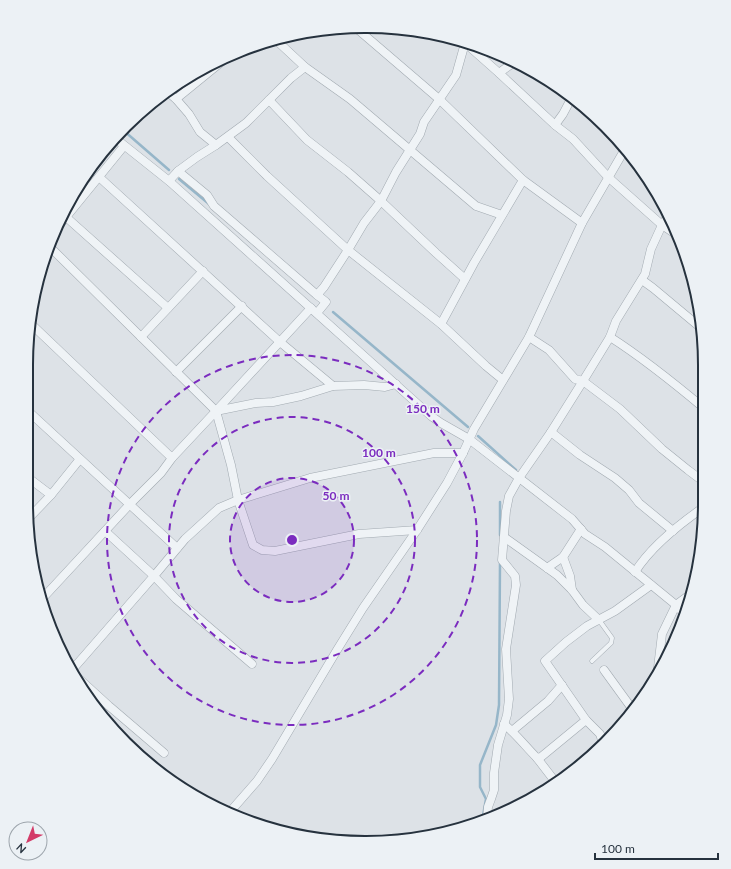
<svg xmlns="http://www.w3.org/2000/svg" width="731" height="869" font-family="Lato,sans-serif">
	<style>
		.lines { fill: none; stroke-linecap: round; stroke-linejoin: round }
		.stream { stroke: #96b6c9; stroke-width: 2.5 }
		.service-casing { stroke: #a2aab1; stroke-width: 5 }
		.minor-casing { stroke: #a2aab1; stroke-width: 9 }
		.service { stroke: #eff3f6; stroke-width: 4 }
		.minor { stroke: #eff3f6; stroke-width: 8 }
		.ring { fill: none; stroke: #7b2cbf; stroke-width: 2; stroke-dasharray: 7 5 }
		.rim { fill: none; stroke: #26323e; stroke-width: 2 }
		.centre { fill: #7b2cbf; stroke: #ecf1f5; stroke-width: 2 }
		.ring-label { font-size: 12px; text-anchor: middle; font-weight: bold; fill: #7b2cbf; stroke: #ecf1f5; stroke-width: 3; stroke-linejoin: round; paint-order: stroke }
	</style>
	<rect width="100%" height="100%" fill="#dde2e7"/>
	<g class="lines">
		<g class="stream">
			<path d="M 123,130 L 169,170"/>
			<path d="M 179,179 L 209,204"/>
			<path d="M 333,312 L 468,427"/>
			<path d="M 478,436 L 516,470"/>
			<path d="M 500,535 L 500,502"/>
			<path d="M 482,821 L 486,799 L 480,787 L 480,765 L 496,725 L 499,705 L 500,562"/>
		</g>
		<defs>
			<path id="service" d="M 592,661 L 611,643 L 612,638 L 599,620"/>
			<g id="minor">
				<path d="M 355,27 L 439,99 L 523,180 L 582,223"/>
				<path d="M 276,40 L 305,67 L 350,99 L 476,206 L 502,215"/>
				<path d="M 464,42 L 499,73 L 555,125"/>
				<path d="M 499,73 L 510,65 L 513,61"/>
				<path d="M 169,93 L 176,99 L 189,114 L 200,132 L 216,145"/>
				<path d="M 572,97 L 563,114 L 555,125 L 573,139 L 608,177 L 662,225 L 680,237"/>
				<path d="M 176,99 L 230,55"/>
				<path d="M 269,100 L 307,140 L 348,172 L 381,201 L 436,253 L 465,279"/>
				<path d="M 228,137 L 267,176 L 348,250 L 441,324 L 486,366 L 503,380"/>
				<path d="M 115,138 L 169,181 L 431,416 L 441,423 L 469,439 L 572,519 L 585,534 L 605,547 L 676,605 L 686,616"/>
				<path d="M 178,171 L 207,195 L 214,206 L 317,295"/>
				<path d="M 99,177 L 280,342 L 333,386"/>
				<path d="M 169,181 L 178,171 L 197,157 L 216,145 L 246,123 L 291,78 L 305,67"/>
				<path d="M 62,214 L 66,217 L 168,308"/>
				<path d="M 58,227 L 124,146"/>
				<path d="M 51,248 L 216,411 L 231,465 L 238,500 L 253,545 L 262,550 L 275,551 L 359,534 L 417,530"/>
				<path d="M 642,280 L 653,288 L 701,328"/>
				<path d="M 317,313 L 326,302 L 317,295 L 324,287 L 348,250 L 364,223 L 381,201 L 396,172 L 420,134 L 424,122 L 456,75 L 465,43"/>
				<path d="M 29,322 L 172,458 L 216,411 L 256,403 L 273,402 L 301,396 L 333,386 L 364,385 L 385,387 L 396,384"/>
				<path d="M 441,324 L 474,263 L 523,180"/>
				<path d="M 141,337 L 203,271"/>
				<path d="M 529,337 L 549,350 L 575,379 L 583,381 L 620,409 L 662,449 L 688,470 L 704,482"/>
				<path d="M 610,337 C 643,358 674,383 705,409"/>
				<path d="M 176,372 L 242,306"/>
				<path d="M 27,410 L 177,548"/>
				<path d="M 216,411 L 311,308"/>
				<path d="M 551,432 L 580,455 L 615,478 L 629,490 L 639,503 L 673,531"/>
				<path d="M 26,476 L 51,495"/>
				<path d="M 28,519 L 51,495 L 80,459"/>
				<path d="M 504,537 L 557,575 L 572,590 L 583,605 L 599,620"/>
				<path d="M 563,557 L 570,576 L 572,590"/>
				<path d="M 547,568 L 563,557 L 581,529"/>
				<path d="M 635,572 C 650,548 681,523 704,507"/>
				<path d="M 41,600 L 130,504 L 161,473 L 172,458"/>
				<path d="M 252,664 L 176,599 L 154,576 L 185,539 L 219,508 L 238,500 L 310,478 L 434,453 L 463,453"/>
				<path d="M 72,670 L 154,576 L 105,531"/>
				<path d="M 604,670 L 633,710"/>
				<path d="M 75,675 L 109,706 L 164,753"/>
				<path d="M 657,676 L 662,634 L 676,605 L 691,594"/>
				<path d="M 504,724 C 516,734 526,747 537,758 L 541,757 L 586,720"/>
				<path d="M 512,731 L 548,701 L 562,685"/>
				<path d="M 603,743 L 600,734 L 586,720 L 545,661 L 566,642 L 587,626 L 615,611 L 651,585"/>
				<path d="M 537,758 L 557,784"/>
				<path d="M 229,813 L 257,781 L 272,759 L 337,650 L 363,608 L 417,530 L 447,483 L 463,453 L 474,429 L 529,337 L 582,223 L 625,149"/>
				<path d="M 487,819 L 488,807 L 491,799 L 494,790 L 494,773 L 498,745 L 507,715 L 509,699 L 506,649 L 516,585 L 515,576 L 502,560 L 506,511 L 509,496 L 519,478 L 551,432 L 583,381 L 610,337 L 616,321 L 624,308 L 645,274 L 651,249 L 662,225 L 668,216"/>
			</g>
		</defs>
		<use href="#service" class="service-casing"/>
		<use href="#minor" class="minor-casing"/>
		<use href="#service" class="service"/>
		<use href="#minor" class="minor"/>
	</g>
	<circle cx="292" cy="540" r="62" fill="#7b2cbf" fill-opacity=".12"/>
	<g class="ring">
		<circle cx="292" cy="540" r="62"/>
		<circle cx="292" cy="540" r="123"/>
		<circle cx="292" cy="540" r="185"/>
	</g>
	<path d="M0 0H731V869H0ZM365 33H366A332 332 0 0 1 698 365V504A332 332 0 0 1 366 836H365A332 332 0 0 1 33 504V365A332 332 0 0 1 365 33Z" fill="#ecf1f5" fill-rule="evenodd"/>
	<path class="rim" d="M365 33H366A332 332 0 0 1 698 365V504A332 332 0 0 1 366 836H365A332 332 0 0 1 33 504V365A332 332 0 0 1 365 33Z"/>
	<circle cx="292" cy="540" r="6" class="centre"/>
	<g class="ring-label">
		<text x="423" y="413">150 m</text>
		<text x="379" y="457">100 m</text>
		<text x="336" y="500">50 m</text>
	</g>
	<g transform="translate(28 841) rotate(223)"><circle r="19" fill="#ecf1f5" stroke="#9da5ac"/>
	<path d="M0-3L7 15L0 10L-7 15Z" fill="#d33b68"/>
	<text y="-6" font-size="11" font-weight="bold" text-anchor="middle" fill="#26323e">N</text>
	</g>
	<path d="M595 853v6h123v-6" fill="none" stroke="#26323e" stroke-width="2"/>
	<text x="601" y="853" font-size="12" fill="#26323e" stroke="#ecf1f5" stroke-width="3" paint-order="stroke">100 m</text>
</svg>
